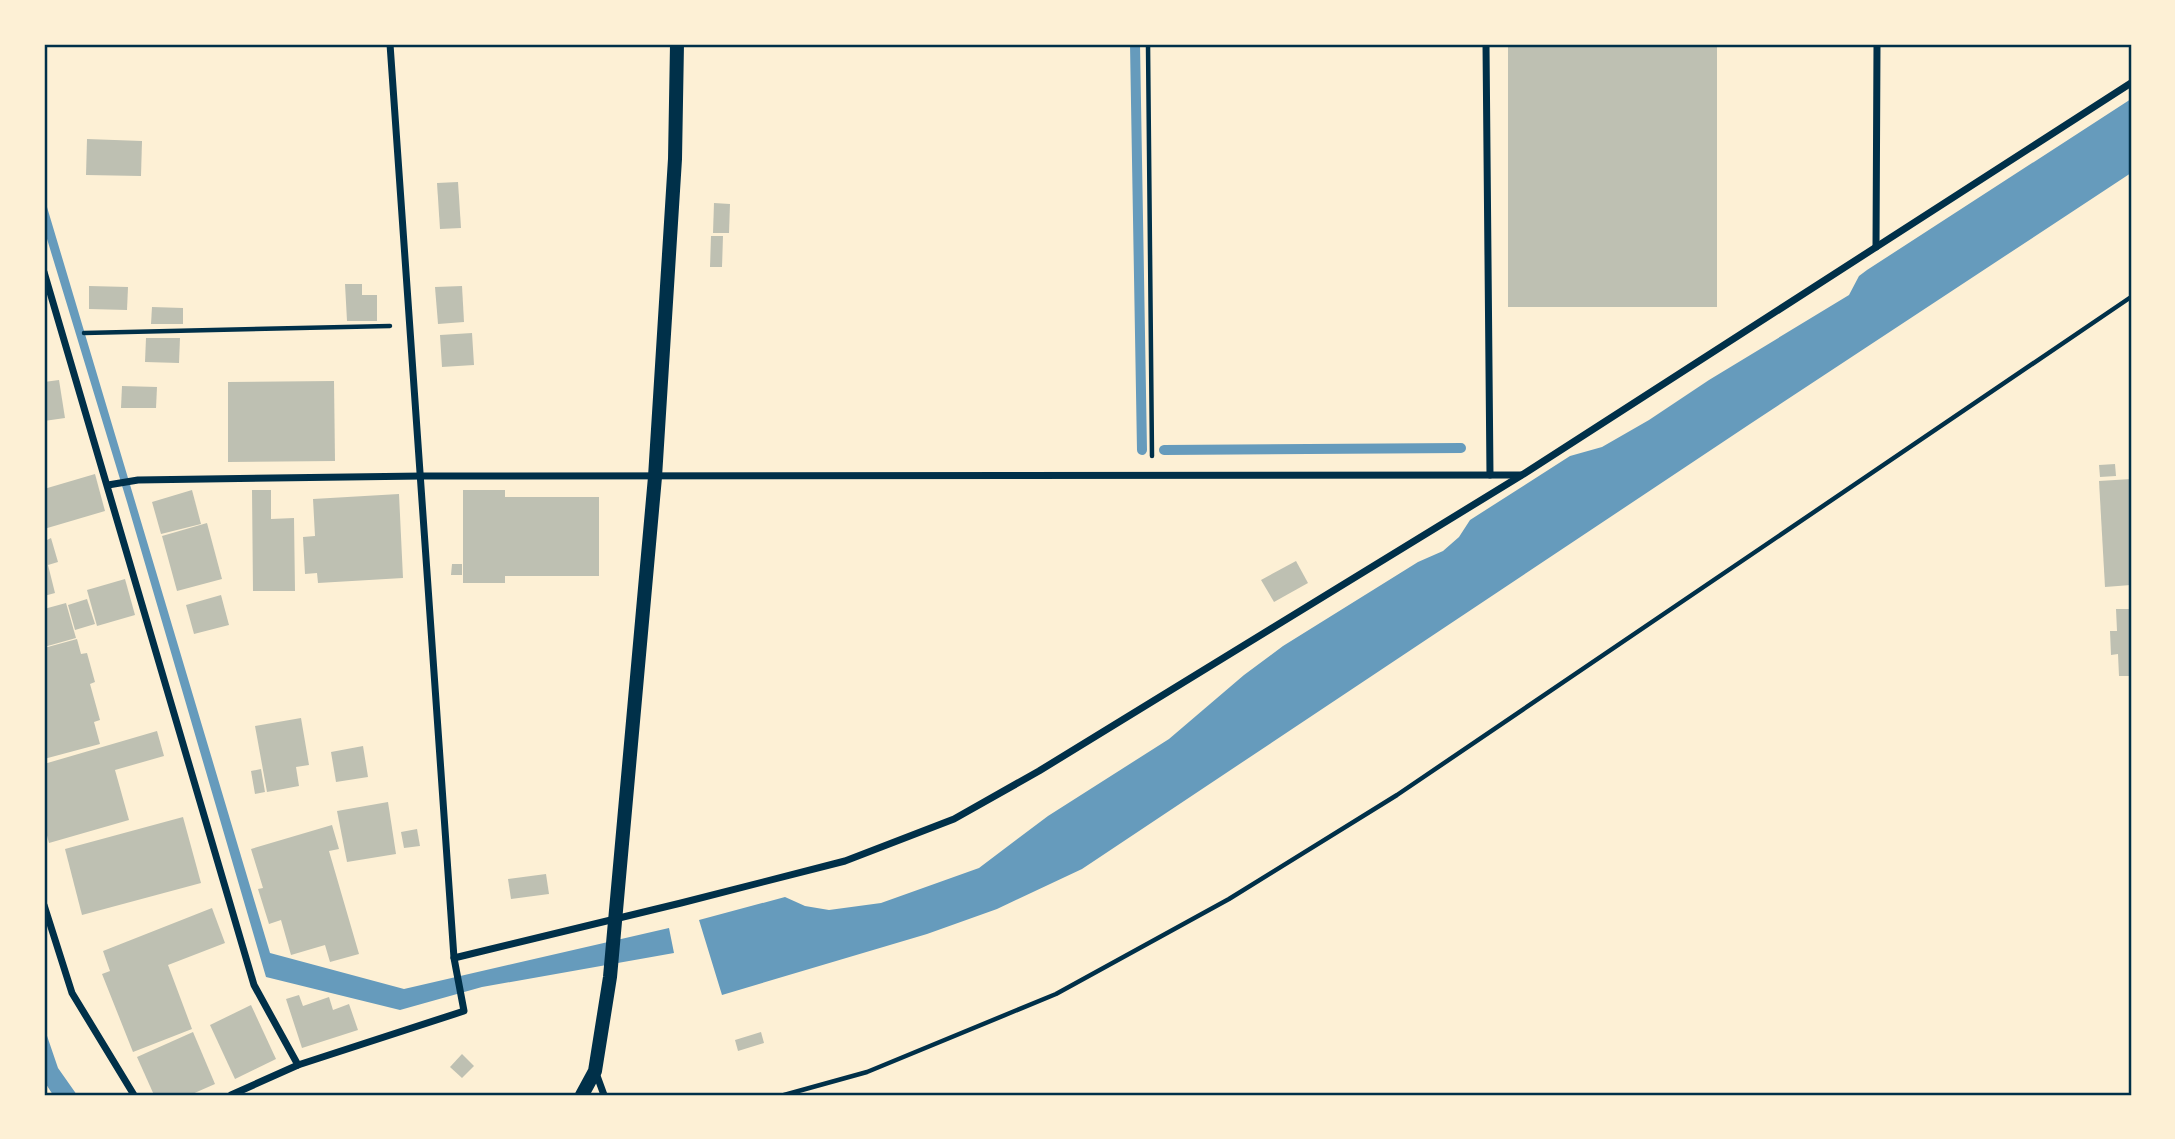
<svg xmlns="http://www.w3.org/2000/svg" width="2175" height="1139" font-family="'Source Sans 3',sans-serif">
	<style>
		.water { fill: #669bbc }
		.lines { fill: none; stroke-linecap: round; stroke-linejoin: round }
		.stream { stroke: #669bbc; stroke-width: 10 }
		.building { fill: #bec0b2 }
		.path { stroke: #003049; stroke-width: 4.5 }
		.minor { stroke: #003049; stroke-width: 7 }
		.secondary { stroke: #003049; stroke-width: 14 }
		.neatline { fill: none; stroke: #003049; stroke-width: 2.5 }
	</style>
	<rect width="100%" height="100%" fill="#fdf0d5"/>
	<g class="water">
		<path d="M 2131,99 L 2131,173 L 1753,422 L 1082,869 L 997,909 L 927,934 L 722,995 L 699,920 L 785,897 L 805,906 L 829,910 L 881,903 L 979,868 L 1048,816 L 1169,739 L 1244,675 L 1283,646 L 1418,562 L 1443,551 L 1459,537 L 1470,520 L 1570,456 L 1602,447 L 1649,420 L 1709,380 L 1849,295 L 1859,276 L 1867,270 Z"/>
		<path d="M 44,197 L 270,953 L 404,989 L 669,928 L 674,953 L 482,987 L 400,1010 L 266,977 L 127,502 L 44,229 Z"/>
		<path d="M 44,1027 L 58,1068 L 77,1095 L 53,1095 L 44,1081 Z"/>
	</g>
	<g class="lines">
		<g class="stream">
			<path d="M 1135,44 L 1142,450"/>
			<path d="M 1164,450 L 1461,448"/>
		</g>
	</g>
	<g class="building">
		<rect x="1508" y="44" width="209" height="263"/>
		<path d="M 87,139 L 142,141 L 141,176 L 86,175 Z"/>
		<path d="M 458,182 L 461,228 L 440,229 L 437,183 Z"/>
		<path d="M 714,203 L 730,204 L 729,233 L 713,233 Z"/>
		<path d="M 711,236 L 723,236 L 722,267 L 710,267 Z"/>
		<path d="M 345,284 L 362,284 L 362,295 L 377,295 L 377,321 L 347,321 Z"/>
		<path d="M 89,286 L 128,287 L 127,310 L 89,309 Z"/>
		<path d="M 462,286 L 464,322 L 438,324 L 435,287 Z"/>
		<path d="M 152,307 L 183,308 L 183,324 L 151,324 Z"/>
		<path d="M 472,333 L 474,365 L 442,367 L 440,335 Z"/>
		<path d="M 146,338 L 180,338 L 179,363 L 145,362 Z"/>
		<path d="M 59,380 L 65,418 L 44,421 L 44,382 Z"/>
		<path d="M 334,381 L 335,461 L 228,462 L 228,382 Z"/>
		<path d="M 122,386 L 157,387 L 156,408 L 121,408 Z"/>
		<path d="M 2115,464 L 2116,476 L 2100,477 L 2099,465 Z"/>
		<path d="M 95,474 L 105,511 L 44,529 L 44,489 Z"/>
		<path d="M 2131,479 L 2131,585 L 2105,587 L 2099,481 Z"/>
		<path d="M 192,490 L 201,524 L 161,534 L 152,502 Z"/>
		<path d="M 252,490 L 271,490 L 271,519 L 294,518 L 295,591 L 253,591 Z"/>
		<path d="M 463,490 L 505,490 L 505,497 L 599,497 L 599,576 L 505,576 L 505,583 L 463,583 Z"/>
		<path d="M 399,494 L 403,578 L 318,583 L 317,573 L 305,574 L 303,537 L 315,536 L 313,499 Z"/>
		<path d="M 207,523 L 222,579 L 177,591 L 162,536 Z"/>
		<path d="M 44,532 L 47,540 L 51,538 L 58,562 L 48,565 L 55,593 L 44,596 Z"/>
		<path d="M 1296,561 L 1308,583 L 1274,602 L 1261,580 Z"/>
		<path d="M 452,564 L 462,564 L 462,575 L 451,575 Z"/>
		<path d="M 125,579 L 135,615 L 97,626 L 87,590 Z"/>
		<path d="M 221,595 L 229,625 L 194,634 L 186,605 Z"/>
		<path d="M 87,599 L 95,624 L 75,630 L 68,605 Z"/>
		<path d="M 66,603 L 76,638 L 44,647 L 44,609 Z"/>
		<path d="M 2116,609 L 2131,609 L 2131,676 L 2119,676 L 2118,654 L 2111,655 L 2110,631 L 2117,631 Z"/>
		<path d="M 77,639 L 81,654 L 87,653 L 95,682 L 90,684 L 100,720 L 94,722 L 100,744 L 44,759 L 44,648 Z"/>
		<path d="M 301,718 L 309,765 L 296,767 L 299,786 L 267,792 L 255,726 Z"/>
		<path d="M 157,731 L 164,756 L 115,770 L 129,820 L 49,843 L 44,824 L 44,764 Z"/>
		<path d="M 363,746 L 368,777 L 336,782 L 331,752 Z"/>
		<path d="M 261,769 L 265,792 L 255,794 L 251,771 Z"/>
		<path d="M 388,802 L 396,854 L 347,862 L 337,811 Z"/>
		<path d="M 183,817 L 201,883 L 82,915 L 65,849 Z"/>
		<path d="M 332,825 L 339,849 L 329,851 L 359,954 L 330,962 L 325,945 L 291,955 L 281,920 L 269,924 L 258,889 L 263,888 L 251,849 Z"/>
		<path d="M 417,829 L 420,846 L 404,848 L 401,832 Z"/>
		<path d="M 546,874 L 549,894 L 511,899 L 508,879 Z"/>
		<path d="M 212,908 L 225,943 L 168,965 L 192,1029 L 133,1052 L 102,974 L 110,971 L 103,951 Z"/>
		<path d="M 299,995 L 303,1006 L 329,997 L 333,1010 L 349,1004 L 358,1030 L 302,1048 L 286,999 Z"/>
		<path d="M 251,1005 L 276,1059 L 235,1079 L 210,1025 Z"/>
		<path d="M 193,1032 L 215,1084 L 190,1095 L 154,1095 L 137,1057 Z"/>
		<path d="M 761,1032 L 764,1043 L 738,1051 L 735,1040 Z"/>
		<path d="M 462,1054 L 474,1066 L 462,1078 L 450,1067 Z"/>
	</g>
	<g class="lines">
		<g class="path">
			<path d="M 1148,44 L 1152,456"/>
			<path d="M 84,333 L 390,326"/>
			<path d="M 784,1095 L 867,1072 L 1056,994 L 1229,899 L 1397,795 L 2131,297"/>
		</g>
		<g class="minor">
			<path d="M 1486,44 L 1490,475"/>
			<path d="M 1876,247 L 1877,44"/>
			<path d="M 44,272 L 254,985 L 298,1065"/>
			<path d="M 108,485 L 138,480 L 422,476 L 1521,475"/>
			<path d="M 44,905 L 72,993 L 134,1095"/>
			<path d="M 454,958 L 681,903 L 845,861 L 954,819 L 1039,771 L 1522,475 L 2131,83"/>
			<path d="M 596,1073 L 604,1095"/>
			<path d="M 231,1095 L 298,1065 L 464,1011 L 454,958 L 390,44"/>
		</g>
		<path class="secondary" d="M 582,1095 L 595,1071 L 610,977 L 655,477 L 675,159 L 677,44"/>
	</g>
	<rect width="2175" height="1139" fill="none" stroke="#fdf0d5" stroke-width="91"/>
	<rect x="46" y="46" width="2084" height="1048" class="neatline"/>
</svg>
